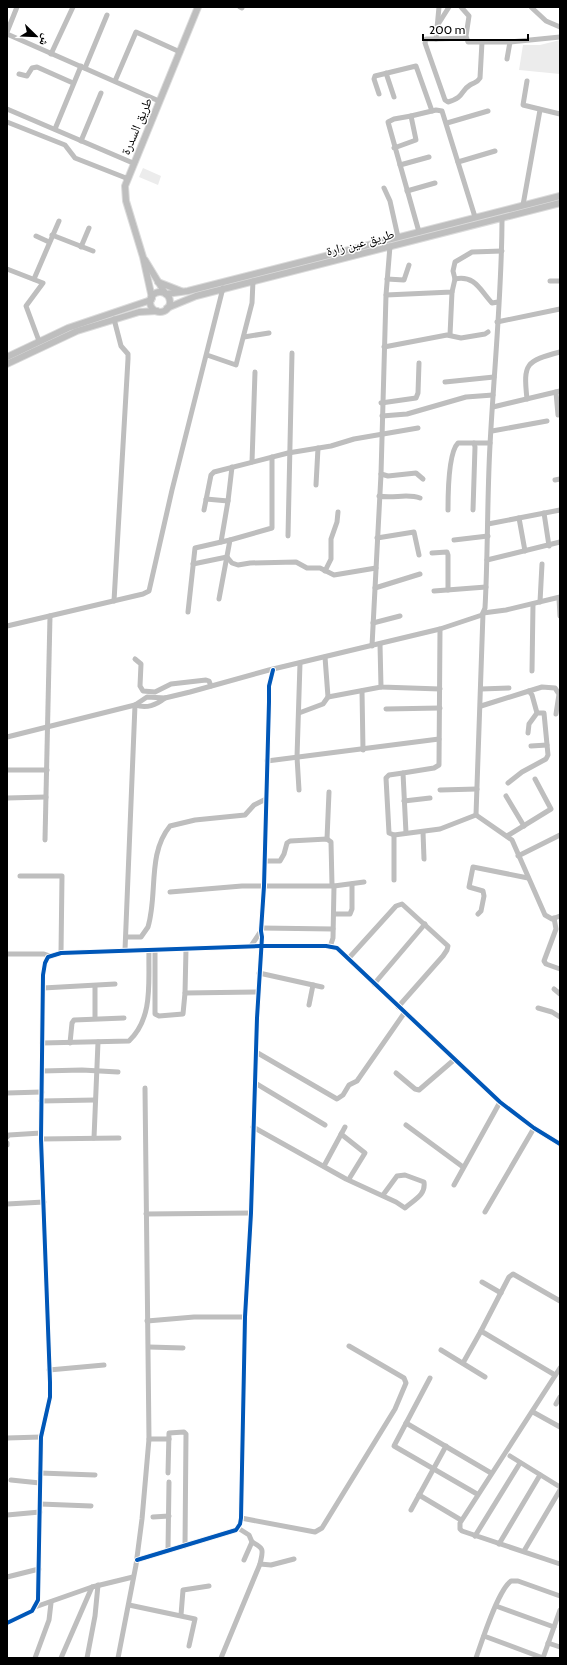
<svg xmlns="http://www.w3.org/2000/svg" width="567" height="1665" font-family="Cabin,'Noto Naskh Arabic',sans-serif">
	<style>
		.green { fill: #ececec }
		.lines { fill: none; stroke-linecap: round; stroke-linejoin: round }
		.major-casing { stroke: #dbdbdb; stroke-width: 8 }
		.minor { stroke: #bebebe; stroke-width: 5 }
		.major { stroke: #bebebe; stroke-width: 6 }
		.cycleway-casing { stroke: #fff; stroke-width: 6 }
		.cycleway { stroke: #0057b8; stroke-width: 4 }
		.labels { text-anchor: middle; stroke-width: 3; stroke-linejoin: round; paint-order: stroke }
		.street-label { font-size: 13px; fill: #000; stroke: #fff }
	</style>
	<rect width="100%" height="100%" fill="#fff"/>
	<g class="green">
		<path d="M 560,40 L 560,74 L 519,70 L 523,45 L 540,45 Z"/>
		<path d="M 143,168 L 161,176 L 158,185 L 139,177 Z"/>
	</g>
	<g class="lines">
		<defs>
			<g id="major">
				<path d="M 145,260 L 165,293"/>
				<path d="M 158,282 L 181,291"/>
				<circle cx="160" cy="302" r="10"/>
				<path d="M 166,294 L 188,291 L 560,196"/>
				<path d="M 152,298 L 143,257 L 126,201 L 125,186 L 198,7"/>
				<path d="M 167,308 L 196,296 L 560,203"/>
				<path d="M 7,357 L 68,328 L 151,300"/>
				<path d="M 7,364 L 77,331 L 139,312 L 157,311"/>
			</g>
		</defs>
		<use href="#major" class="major-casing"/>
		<g class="minor">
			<path d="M 240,7 L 242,8"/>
			<path d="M 439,7 L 436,39 L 466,38"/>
			<path d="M 461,7 L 469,16 L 466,36 L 468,42 L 510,42 L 560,37"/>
			<path d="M 531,7 L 546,21 L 560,27"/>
			<path d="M 437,26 L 449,7"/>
			<path d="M 7,32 L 17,7"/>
			<path d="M 7,34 L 159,101"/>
			<path d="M 436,39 L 426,39 L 425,43 L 445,100 L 448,102 C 465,97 460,91 470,85 C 475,82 477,83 480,78 L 482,42"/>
			<path d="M 51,54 L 73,7"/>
			<path d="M 507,59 L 510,42"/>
			<path d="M 85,68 L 107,15"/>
			<path d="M 386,73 L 394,97"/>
			<path d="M 19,74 L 27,76 L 32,68 L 37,67 L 73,83"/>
			<path d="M 115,81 L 136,32 L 180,52"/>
			<path d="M 527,81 L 523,105 L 560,114"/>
			<path d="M 379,94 L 374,79 L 375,76 L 416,66 L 432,111"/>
			<path d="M 7,109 L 133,163"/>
			<path d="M 411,116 L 436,110 L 442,111 L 475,217"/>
			<path d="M 7,122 L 65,145 L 75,158 L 126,178"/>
			<path d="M 447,123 L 488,111"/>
			<path d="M 55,129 L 81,66"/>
			<path d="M 81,141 L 101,93"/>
			<path d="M 394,148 L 416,140 L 411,116 L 394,119 L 388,122 L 419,232"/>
			<path d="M 458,162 L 495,151"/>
			<path d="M 400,165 L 429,157"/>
			<path d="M 384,188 L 390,201 L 398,237"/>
			<path d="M 407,191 L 435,183"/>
			<path d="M 523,205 L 540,110"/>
			<path d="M 52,235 L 93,251"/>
			<path d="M 36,236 L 49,242"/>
			<path d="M 81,247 L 89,228"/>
			<path d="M 7,269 L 43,283 L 26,306 L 39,341"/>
			<path d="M 34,279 L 59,221"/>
			<path d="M 387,279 L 404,280 L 409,265"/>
			<path d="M 455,279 C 475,275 480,290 492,303 L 498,302"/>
			<path d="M 550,281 L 560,281"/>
			<path d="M 386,295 L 452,292 L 455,279 L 453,271 L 455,262 L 472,252 L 502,251"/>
			<path d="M 114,319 L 121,346 L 128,354 L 128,359 L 114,601"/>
			<path d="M 497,322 L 560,309"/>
			<path d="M 450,335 L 452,292"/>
			<path d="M 244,337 L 269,333"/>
			<path d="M 384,347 L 447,335 L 461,338 L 485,334 L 488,332"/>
			<path d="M 207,355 L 236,365 L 252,303 L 253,281"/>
			<path d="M 445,382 L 494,377"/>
			<path d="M 556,392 L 558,415"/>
			<path d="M 527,399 C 523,363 526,361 560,352"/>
			<path d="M 381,403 L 416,398 L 418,393 L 419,363"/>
			<path d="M 493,407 L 560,391"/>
			<path d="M 382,416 L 407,414 L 466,397 L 493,395"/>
			<path d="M 492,431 L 547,421"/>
			<path d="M 474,443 L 490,443"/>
			<path d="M 252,462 L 255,372"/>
			<path d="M 381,474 L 388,476 L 416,473 L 423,479"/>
			<path d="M 555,480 L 560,479"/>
			<path d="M 316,485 L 318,448"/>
			<path d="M 379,496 C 393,499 407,493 420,498"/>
			<path d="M 206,499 L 228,501"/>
			<path d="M 204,510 L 211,475 L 214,472 L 288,453 L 331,446 L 354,439 L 418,428"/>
			<path d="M 448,510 C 448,496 448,453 458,443 L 474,443 L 475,447 L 473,510"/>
			<path d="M 544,513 L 549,546"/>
			<path d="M 519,518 L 525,551"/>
			<path d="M 488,524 L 560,510"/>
			<path d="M 288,536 L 292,353"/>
			<path d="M 377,538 L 414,532 L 419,555"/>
			<path d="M 454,540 L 488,536"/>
			<path d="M 221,542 L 228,501 L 232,467"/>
			<path d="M 432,553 L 447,552 L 448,555 L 448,590"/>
			<path d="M 227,557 L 232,563 L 238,565 L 250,563 L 296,562 L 307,568 L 320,568 L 334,575 L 376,568"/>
			<path d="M 487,560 L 560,542"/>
			<path d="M 193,564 L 227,557"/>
			<path d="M 325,571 L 331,559 L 331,539 L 337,522 L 338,512"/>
			<path d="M 375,588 L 420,574"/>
			<path d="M 434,591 L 486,587"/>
			<path d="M 559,598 L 560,616"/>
			<path d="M 219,599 L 230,540 L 272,528 L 272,457"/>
			<path d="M 540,602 L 542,564"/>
			<path d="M 188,612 L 195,548 L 230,540"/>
			<path d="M 373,623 L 400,616"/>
			<path d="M 7,626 L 143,594 L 149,591 L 172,490 L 223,288"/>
			<path d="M 380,644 L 381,687 L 440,689"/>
			<path d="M 372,646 L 381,474 L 386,295 L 390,246"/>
			<path d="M 325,657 L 328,697 L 381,687"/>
			<path d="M 135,659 L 141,664 L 140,686 L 143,691 L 155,692 L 171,684 L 206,680 L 209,681 L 211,686"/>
			<path d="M 532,671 L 533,604"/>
			<path d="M 481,689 L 509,688"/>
			<path d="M 362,691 L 363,750"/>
			<path d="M 529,691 L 542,687 L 555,688 L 559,694 L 556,714"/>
			<path d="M 135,705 C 147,709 156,705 165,698"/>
			<path d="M 481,706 L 529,691 L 532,695 L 537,713"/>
			<path d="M 386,709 L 440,708"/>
			<path d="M 299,713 L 323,704 L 328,697"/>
			<path d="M 7,737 L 135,705 L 147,697 L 165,698 L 190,692 L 269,670 L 440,629 L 482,615 L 485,608 C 488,554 487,499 490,445 C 494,369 502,293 502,218"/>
			<path d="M 531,746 L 547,745"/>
			<path d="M 267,761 L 439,739"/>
			<path d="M 7,770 L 47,770"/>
			<path d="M 508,783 L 522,772 L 546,759 L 548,755 L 544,713 L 537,713 L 529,724 L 528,733"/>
			<path d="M 299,790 L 297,757 L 300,663"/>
			<path d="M 440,790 L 477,789"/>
			<path d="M 506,796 L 524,826"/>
			<path d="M 7,798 L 46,797"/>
			<path d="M 404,801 L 430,798"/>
			<path d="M 476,815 L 483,613 L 506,610 L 560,597"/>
			<path d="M 423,832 L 424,859"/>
			<path d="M 406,833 L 403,773 L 434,768 L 439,765 L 440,629"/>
			<path d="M 394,835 L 389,833 L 386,778 L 389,775 L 403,773"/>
			<path d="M 507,836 L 551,809 L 535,779"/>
			<path d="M 327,839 L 329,792"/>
			<path d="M 45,840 L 50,616"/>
			<path d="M 518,856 L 560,835"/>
			<path d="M 265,861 L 280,861 L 284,854 L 287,843 L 290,841 L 327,839 L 331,842 L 332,885"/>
			<path d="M 20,876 L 62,876 L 61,953"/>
			<path d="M 394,880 L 394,835 L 440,829 L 476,815 L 512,840 L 545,915 L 552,919 L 560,916"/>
			<path d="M 170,892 L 242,886 L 334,886 L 364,882"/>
			<path d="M 334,914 L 350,914 L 352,909 L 352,884"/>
			<path d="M 478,914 L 481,911 L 484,896 L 483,891 L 469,887 L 473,867 L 528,878"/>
			<path d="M 554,918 L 556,929 L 544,961 L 546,964 L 560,969"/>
			<path d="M 261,928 L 333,929"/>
			<path d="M 126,937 L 141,937 L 148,927 C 158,894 147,854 170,826 L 195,820 L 245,815 L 254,805 L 266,799"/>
			<path d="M 251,946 L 261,931"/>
			<path d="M 330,947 L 333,938 L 334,886"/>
			<path d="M 186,949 L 185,993 L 258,992"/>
			<path d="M 125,950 L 135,705"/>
			<path d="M 155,950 L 155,1014 L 159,1016 L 183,1014 L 185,993"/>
			<path d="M 7,954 L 44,954 L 50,956"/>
			<path d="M 348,959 L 396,906 L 402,904 L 448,946 L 447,950 L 443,956 L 398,1007"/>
			<path d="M 259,973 L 322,987"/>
			<path d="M 374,984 L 425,924"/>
			<path d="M 43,988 L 115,984"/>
			<path d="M 554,989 L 560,994"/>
			<path d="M 309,1005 L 313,985"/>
			<path d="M 538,1008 L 552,1012 L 560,1017"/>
			<path d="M 95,1018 L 95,987"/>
			<path d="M 42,1043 L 129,1041 C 154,1017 148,981 149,950"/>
			<path d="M 70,1043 L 72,1023 L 74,1020 L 124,1018"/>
			<path d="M 256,1052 L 337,1099 L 343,1095 L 349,1085 L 357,1081 L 405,1012"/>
			<path d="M 42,1071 L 82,1070 L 118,1072"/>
			<path d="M 396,1073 L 415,1089 L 419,1090 L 455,1059"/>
			<path d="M 255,1083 L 325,1125"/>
			<path d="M 7,1093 L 42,1092"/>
			<path d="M 41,1101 L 95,1100"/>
			<path d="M 406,1125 L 463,1167"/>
			<path d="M 253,1127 L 346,1179 L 396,1202 L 405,1208 C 413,1200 426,1196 424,1182 L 405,1175 L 397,1176 L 383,1195"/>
			<path d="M 341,1134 L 365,1153 L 349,1179"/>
			<path d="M 7,1137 L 9,1135 L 41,1133"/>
			<path d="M 94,1138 L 98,1042"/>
			<path d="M 41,1139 L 119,1138"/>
			<path d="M 7,1143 L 7,1145"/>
			<path d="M 324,1166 L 345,1127"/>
			<path d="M 454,1185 L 500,1102"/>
			<path d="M 7,1204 L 44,1202"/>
			<path d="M 485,1212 L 534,1128"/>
			<path d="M 146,1214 L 251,1213"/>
			<path d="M 482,1282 L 501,1293"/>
			<path d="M 147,1321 L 194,1317 L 245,1317"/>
			<path d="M 149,1347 L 183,1348"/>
			<path d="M 441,1350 L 485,1377"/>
			<path d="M 463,1363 L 481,1331"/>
			<path d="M 560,1368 L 460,1523 L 460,1529 L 462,1531 L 560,1564"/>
			<path d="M 49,1370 L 104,1365"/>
			<path d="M 555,1375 L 481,1331 L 509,1277 L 513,1274 L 560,1301"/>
			<path d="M 430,1378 L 394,1446 L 477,1494"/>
			<path d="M 556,1404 L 560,1397"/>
			<path d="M 533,1412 L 560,1427"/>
			<path d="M 406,1423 L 491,1473"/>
			<path d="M 7,1438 L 41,1437"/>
			<path d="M 149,1439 L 169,1439"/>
			<path d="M 510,1456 L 560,1487"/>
			<path d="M 40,1473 L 95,1475"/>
			<path d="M 168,1473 L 169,1433 L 184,1432 L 186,1434 L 185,1546"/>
			<path d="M 11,1480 L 40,1483"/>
			<path d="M 419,1495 L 461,1520"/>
			<path d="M 40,1504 L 91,1506"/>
			<path d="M 411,1510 L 446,1446"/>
			<path d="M 7,1515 L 40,1512"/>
			<path d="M 153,1517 L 169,1516"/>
			<path d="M 241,1518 L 315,1532 L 322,1528 L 395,1409 L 406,1383 L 404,1378 L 349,1346"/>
			<path d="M 238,1528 L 249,1535 L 252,1542 L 244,1560"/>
			<path d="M 475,1536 L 520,1463"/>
			<path d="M 499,1544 L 540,1475"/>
			<path d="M 168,1550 L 169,1482"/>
			<path d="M 524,1551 L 560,1490"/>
			<path d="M 137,1560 L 236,1530 L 240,1524 L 241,1518 L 245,1317 L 251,1213 L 257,1018 L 262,937 L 261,931 L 264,886 L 269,702 L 269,686 L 273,670"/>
			<path d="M 260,1564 L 271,1565 L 294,1559"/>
			<path d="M 7,1577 L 39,1569"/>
			<path d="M 129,1605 L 195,1619 L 189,1646"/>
			<path d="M 496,1606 L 554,1627"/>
			<path d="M 35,1607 L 92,1587 L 133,1577"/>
			<path d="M 181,1615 L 183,1590 L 209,1586"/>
			<path d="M 7,1623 L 32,1611 L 38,1600 L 41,1437 L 50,1397 L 50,1382 L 41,1139 L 43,975 L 45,963 L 48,957 L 61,953 L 260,946 L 326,946 L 337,948 L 500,1102 L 534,1128 L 560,1144"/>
			<path d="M 484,1636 L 543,1658 L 560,1610"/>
			<path d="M 548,1643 L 560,1647"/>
			<path d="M 35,1658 L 49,1620 L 51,1603"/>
			<path d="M 61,1658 L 92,1587"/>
			<path d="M 87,1658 L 95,1616 L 98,1585"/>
			<path d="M 118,1658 L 136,1565 L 142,1519 L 149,1439 L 145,1088"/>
			<path d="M 221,1658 L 260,1564 C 263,1550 265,1549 252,1542"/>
			<path d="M 476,1658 C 482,1641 498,1590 511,1581 L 518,1581 L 560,1596"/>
		</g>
		<use href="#major" class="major"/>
		<defs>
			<g id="cycleway">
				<path d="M 137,1560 L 236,1530 L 240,1524 L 241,1518 L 245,1317 L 251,1213 L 257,1018 L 262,937 L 261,931 L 264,886 L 269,702 L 269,686 L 273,670"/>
				<path d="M 7,1623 L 32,1611 L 38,1600 L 41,1437 L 50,1397 L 50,1382 L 41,1139 L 43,975 L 45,963 L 48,957 L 61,953 L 260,946 L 326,946 L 337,948 L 500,1102 L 534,1128 L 560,1144"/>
			</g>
		</defs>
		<use href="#cycleway" class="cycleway-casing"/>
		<use href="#cycleway" class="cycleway"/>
	</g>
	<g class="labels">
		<g class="street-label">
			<text transform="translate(136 126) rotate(-67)" y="5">طريق السدرة</text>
			<text transform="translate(360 242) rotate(-15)" y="5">طريق عين زارة</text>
		</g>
	</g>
	<rect width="567" height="1665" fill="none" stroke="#000000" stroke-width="16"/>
	<g transform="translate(36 36) rotate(113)" stroke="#ffffff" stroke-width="3" paint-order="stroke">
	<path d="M0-3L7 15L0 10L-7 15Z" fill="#000000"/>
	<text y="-6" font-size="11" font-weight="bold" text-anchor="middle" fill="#000000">ش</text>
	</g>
	<path d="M423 34v6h105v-6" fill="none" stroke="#000000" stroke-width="2"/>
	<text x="429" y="34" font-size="12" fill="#000000" stroke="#ffffff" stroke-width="3" paint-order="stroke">200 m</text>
</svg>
